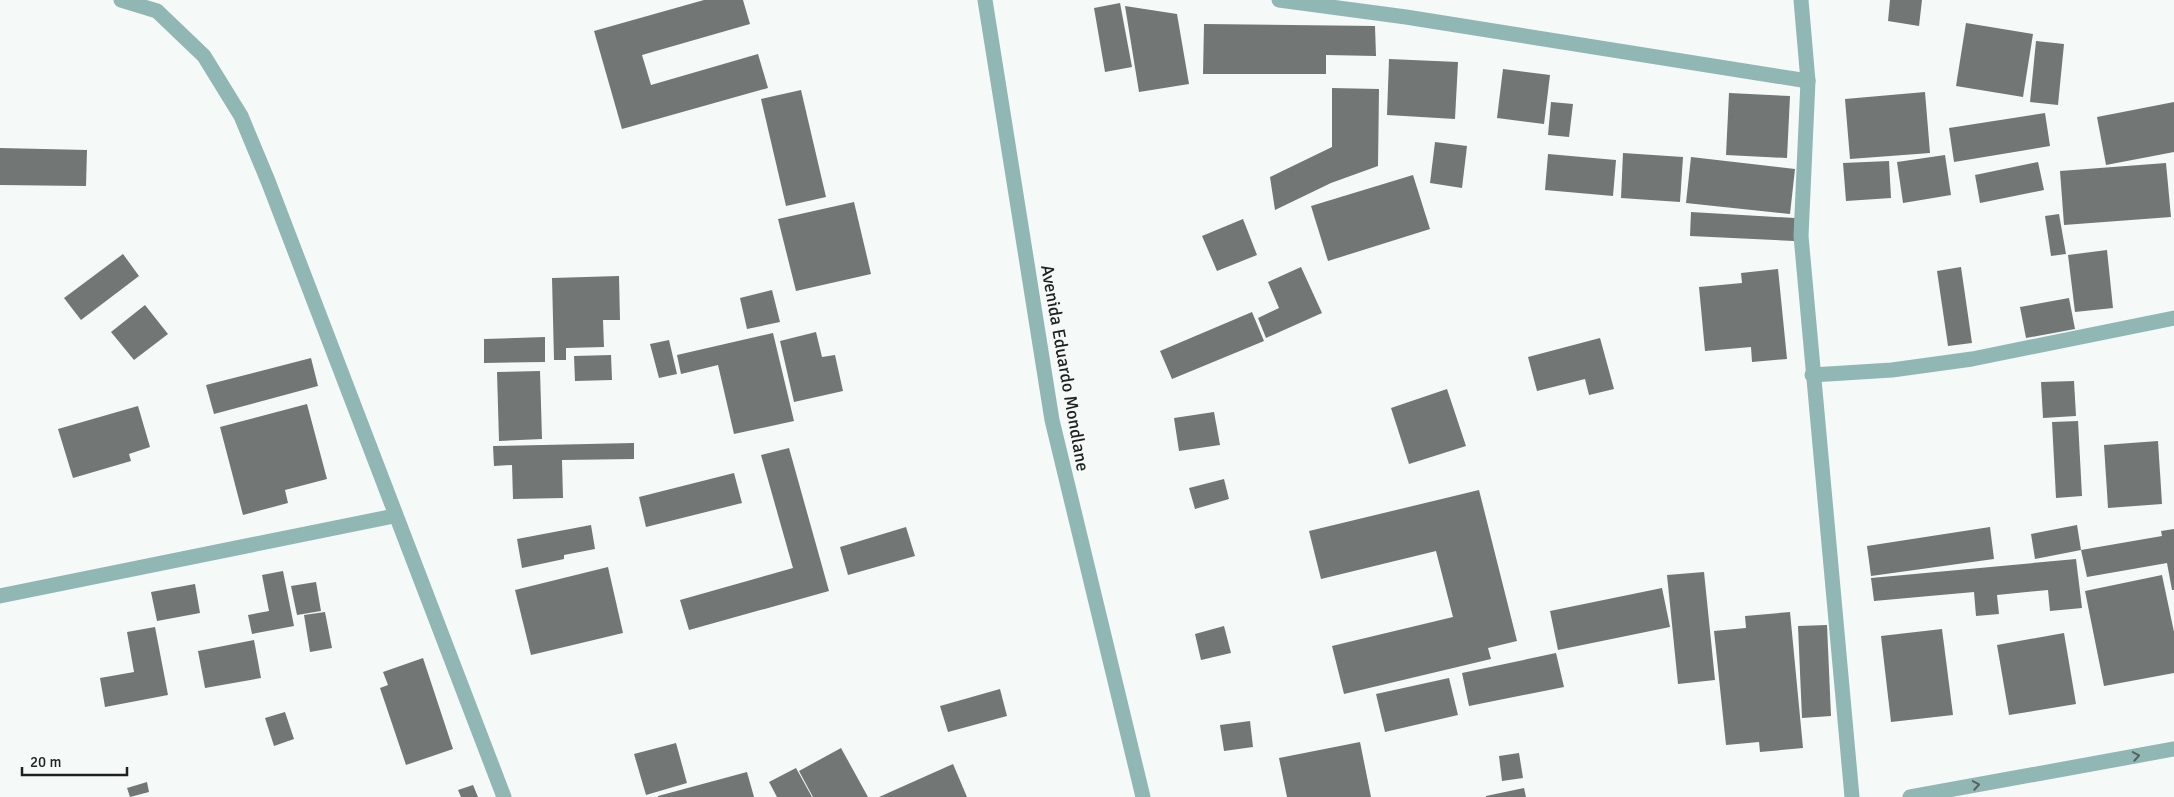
<svg xmlns="http://www.w3.org/2000/svg" width="2174" height="797" font-family="Signika,sans-serif">
	<style>
		.building { fill: #727675 }
		.lines { fill: none; stroke-linecap: round; stroke-linejoin: round }
		.minor { stroke: #91b7b4; stroke-width: 15 }
		.oneway { stroke: #526463 }
		.labels { text-anchor: middle; stroke-width: 4.5; stroke-linejoin: round; paint-order: stroke }
		.street-label { font-size: 18px; fill: #1f2120; stroke: #f5faf9 }
	</style>
	<rect width="100%" height="100%" fill="#f5faf9"/>
	<g class="building">
		<path d="M 704,0 L 743,0 L 750,24 L 642,55 L 651,85 L 758,54 L 768,88 L 622,129 L 594,31 Z"/>
		<path d="M 1890,0 L 1922,0 L 1919,26 L 1888,21 Z"/>
		<path d="M 1120,3 L 1132,67 L 1105,72 L 1094,8 Z"/>
		<path d="M 1125,6 L 1177,14 L 1189,84 L 1139,92 Z"/>
		<path d="M 1966,23 L 2033,34 L 2023,97 L 1956,86 Z"/>
		<path d="M 1204,24 L 1375,26 L 1376,56 L 1326,55 L 1326,74 L 1203,74 Z"/>
		<path d="M 2036,41 L 2064,44 L 2058,105 L 2030,102 Z"/>
		<path d="M 1389,59 L 1458,62 L 1455,119 L 1387,115 Z"/>
		<path d="M 1503,69 L 1550,75 L 1544,124 L 1497,118 Z"/>
		<path d="M 1332,88 L 1379,89 L 1378,166 L 1331,183 L 1275,210 L 1270,177 L 1332,147 Z"/>
		<path d="M 801,90 L 826,197 L 786,206 L 761,99 Z"/>
		<path d="M 1925,92 L 1930,153 L 1850,159 L 1845,99 Z"/>
		<path d="M 1729,93 L 1790,96 L 1787,158 L 1726,155 Z"/>
		<path d="M 1551,102 L 1573,104 L 1569,137 L 1548,135 Z"/>
		<path d="M 2174,102 L 2174,152 L 2106,165 L 2097,117 Z"/>
		<path d="M 2045,113 L 2050,146 L 1954,162 L 1949,128 Z"/>
		<path d="M 1435,142 L 1467,146 L 1462,188 L 1430,183 Z"/>
		<path d="M 0,148 L 87,150 L 86,186 L 0,185 Z"/>
		<path d="M 1623,153 L 1683,157 L 1680,202 L 1621,198 Z"/>
		<path d="M 1548,154 L 1616,160 L 1613,196 L 1545,190 Z"/>
		<path d="M 1945,155 L 1951,195 L 1903,203 L 1897,162 Z"/>
		<path d="M 1691,157 L 1795,169 L 1790,214 L 1686,203 Z"/>
		<path d="M 1889,161 L 1891,198 L 1846,201 L 1843,163 Z"/>
		<path d="M 2038,162 L 2044,190 L 1980,203 L 1975,175 Z"/>
		<path d="M 2166,163 L 2171,217 L 2064,225 L 2060,171 Z"/>
		<path d="M 1413,175 L 1430,229 L 1328,261 L 1311,206 Z"/>
		<path d="M 854,202 L 871,274 L 796,291 L 778,219 Z"/>
		<path d="M 1691,212 L 1795,218 L 1794,241 L 1690,236 Z"/>
		<path d="M 2059,214 L 2066,254 L 2051,256 L 2045,216 Z"/>
		<path d="M 1243,219 L 1257,255 L 1217,271 L 1202,236 Z"/>
		<path d="M 2107,250 L 2113,308 L 2075,312 L 2068,255 Z"/>
		<path d="M 123,254 L 139,276 L 81,320 L 64,298 Z"/>
		<path d="M 1301,267 L 1322,313 L 1266,338 L 1258,318 L 1279,308 L 1268,282 Z"/>
		<path d="M 1961,267 L 1972,343 L 1948,346 L 1937,271 Z"/>
		<path d="M 1778,269 L 1787,359 L 1752,362 L 1751,347 L 1705,351 L 1699,287 L 1742,283 L 1741,273 Z"/>
		<path d="M 619,276 L 620,320 L 603,320 L 604,347 L 566,348 L 566,360 L 554,360 L 552,278 Z"/>
		<path d="M 772,290 L 780,322 L 747,329 L 740,298 Z"/>
		<path d="M 2069,298 L 2075,329 L 2026,338 L 2020,307 Z"/>
		<path d="M 145,305 L 168,334 L 134,360 L 111,332 Z"/>
		<path d="M 1252,312 L 1264,341 L 1172,379 L 1160,351 Z"/>
		<path d="M 816,332 L 822,357 L 835,355 L 843,391 L 794,402 L 780,341 Z"/>
		<path d="M 773,333 L 794,421 L 734,434 L 718,365 L 681,374 L 677,355 Z"/>
		<path d="M 545,337 L 545,362 L 484,363 L 484,339 Z"/>
		<path d="M 1600,338 L 1614,389 L 1589,395 L 1585,379 L 1537,391 L 1528,357 Z"/>
		<path d="M 669,340 L 677,374 L 659,378 L 650,344 Z"/>
		<path d="M 611,355 L 612,380 L 575,381 L 574,356 Z"/>
		<path d="M 311,358 L 318,386 L 214,414 L 206,385 Z"/>
		<path d="M 540,371 L 542,439 L 499,441 L 497,372 Z"/>
		<path d="M 2074,381 L 2076,416 L 2043,418 L 2041,382 Z"/>
		<path d="M 1447,389 L 1466,446 L 1409,464 L 1391,408 Z"/>
		<path d="M 307,404 L 327,479 L 285,490 L 288,503 L 243,515 L 220,427 Z"/>
		<path d="M 138,406 L 150,447 L 129,454 L 131,461 L 73,478 L 58,429 Z"/>
		<path d="M 1214,412 L 1220,445 L 1179,451 L 1174,418 Z"/>
		<path d="M 2078,421 L 2082,496 L 2056,498 L 2052,422 Z"/>
		<path d="M 2158,441 L 2162,504 L 2108,508 L 2104,445 Z"/>
		<path d="M 634,443 L 634,459 L 562,460 L 563,498 L 513,499 L 512,465 L 494,466 L 493,446 Z"/>
		<path d="M 789,448 L 829,591 L 689,630 L 680,600 L 793,568 L 761,455 Z"/>
		<path d="M 734,473 L 742,503 L 646,527 L 639,497 Z"/>
		<path d="M 1224,479 L 1229,499 L 1195,509 L 1189,488 Z"/>
		<path d="M 1479,490 L 1517,641 L 1488,648 L 1491,659 L 1344,694 L 1332,646 L 1453,617 L 1436,551 L 1321,579 L 1309,531 Z"/>
		<path d="M 591,525 L 595,549 L 564,555 L 564,559 L 522,568 L 517,539 Z"/>
		<path d="M 2077,525 L 2081,550 L 2035,559 L 2031,534 Z"/>
		<path d="M 906,527 L 915,556 L 848,575 L 840,547 Z"/>
		<path d="M 1990,527 L 1994,559 L 1871,576 L 1867,546 Z"/>
		<path d="M 2174,529 L 2174,590 L 2172,590 L 2167,563 L 2087,577 L 2081,550 L 2162,536 L 2161,531 Z"/>
		<path d="M 2076,559 L 2082,608 L 2050,611 L 2048,590 L 1997,595 L 1999,614 L 1976,616 L 1974,592 L 1874,601 L 1871,578 Z"/>
		<path d="M 608,567 L 623,633 L 531,655 L 515,590 Z"/>
		<path d="M 283,571 L 294,626 L 252,634 L 248,615 L 269,611 L 262,575 Z"/>
		<path d="M 1704,572 L 1715,680 L 1678,684 L 1667,575 Z"/>
		<path d="M 2162,575 L 2174,632 L 2174,673 L 2104,686 L 2085,591 Z"/>
		<path d="M 316,582 L 321,611 L 297,615 L 291,586 Z"/>
		<path d="M 195,584 L 200,613 L 157,621 L 151,592 Z"/>
		<path d="M 1662,588 L 1670,627 L 1558,650 L 1550,611 Z"/>
		<path d="M 325,612 L 332,648 L 310,652 L 304,615 Z"/>
		<path d="M 1790,612 L 1803,748 L 1760,752 L 1759,742 L 1726,745 L 1714,631 L 1746,628 L 1745,616 Z"/>
		<path d="M 1827,625 L 1831,716 L 1802,718 L 1798,626 Z"/>
		<path d="M 1224,626 L 1231,653 L 1201,660 L 1195,634 Z"/>
		<path d="M 155,627 L 168,695 L 105,707 L 100,678 L 134,672 L 127,632 Z"/>
		<path d="M 1942,629 L 1953,715 L 1891,722 L 1881,636 Z"/>
		<path d="M 2064,633 L 2076,704 L 2009,715 L 1997,645 Z"/>
		<path d="M 254,640 L 261,678 L 205,688 L 198,651 Z"/>
		<path d="M 1556,653 L 1564,687 L 1469,706 L 1462,673 Z"/>
		<path d="M 423,658 L 453,749 L 406,765 L 380,688 L 388,685 L 383,672 Z"/>
		<path d="M 1449,678 L 1458,715 L 1385,732 L 1376,694 Z"/>
		<path d="M 1000,689 L 1007,716 L 948,732 L 940,706 Z"/>
		<path d="M 285,712 L 294,739 L 274,746 L 265,718 Z"/>
		<path d="M 1250,721 L 1253,747 L 1224,751 L 1220,725 Z"/>
		<path d="M 1360,742 L 1371,797 L 1287,797 L 1279,758 Z"/>
		<path d="M 676,743 L 687,783 L 646,795 L 634,754 Z"/>
		<path d="M 841,748 L 868,797 L 813,797 L 799,771 Z"/>
		<path d="M 1519,753 L 1523,778 L 1502,781 L 1499,756 Z"/>
		<path d="M 953,764 L 967,797 L 879,797 Z"/>
		<path d="M 796,768 L 812,797 L 777,797 L 769,782 Z"/>
		<path d="M 747,772 L 754,797 L 658,797 L 658,796 Z"/>
		<path d="M 147,782 L 149,792 L 130,797 L 127,788 Z"/>
		<path d="M 473,785 L 478,797 L 461,797 L 458,790 Z"/>
		<path d="M 1524,788 L 1526,797 L 1486,797 L 1486,796 Z"/>
	</g>
	<g class="lines">
		<g class="minor">
			<path d="M 121,0 L 157,11 L 204,56 L 241,116 L 268,181 L 504,797"/>
			<path d="M 985,0 L 1052,420 L 1143,797"/>
			<path d="M 1279,0 L 1406,17 L 1808,81"/>
			<path d="M 1801,0 L 1808,81 L 1801,236 L 1852,797"/>
			<path d="M 1812,375 L 1892,370 L 1972,359 L 2174,318"/>
			<path d="M 0,596 L 394,516"/>
			<path d="M 1910,797 L 2174,749"/>
		</g>
	</g>
	<defs><path id="oneway-chevron" d="M-2-3.5L2.5 0L-2 3.5" fill="none" stroke-width="1.6" stroke-linecap="round" stroke-linejoin="round" transform="scale(1.25)"/></defs>
	<g class="oneway">
		<use href="#oneway-chevron" transform="translate(2136 756) rotate(-10)"/>
		<use href="#oneway-chevron" transform="translate(1976 785) rotate(-10)"/>
	</g>
	<g class="labels">
		<g class="street-label">
			<text transform="translate(1065 368) rotate(80)" y="6">Avenida Eduardo Mondlane</text>
		</g>
	</g>
	<path d="M22 767v8h105v-8" fill="none" stroke="#1f2120" stroke-width="2.5"/>
	<text x="30" y="767" font-size="15" fill="#1f2120" stroke="#f5faf9" stroke-width="4" paint-order="stroke">20 m</text>
</svg>
